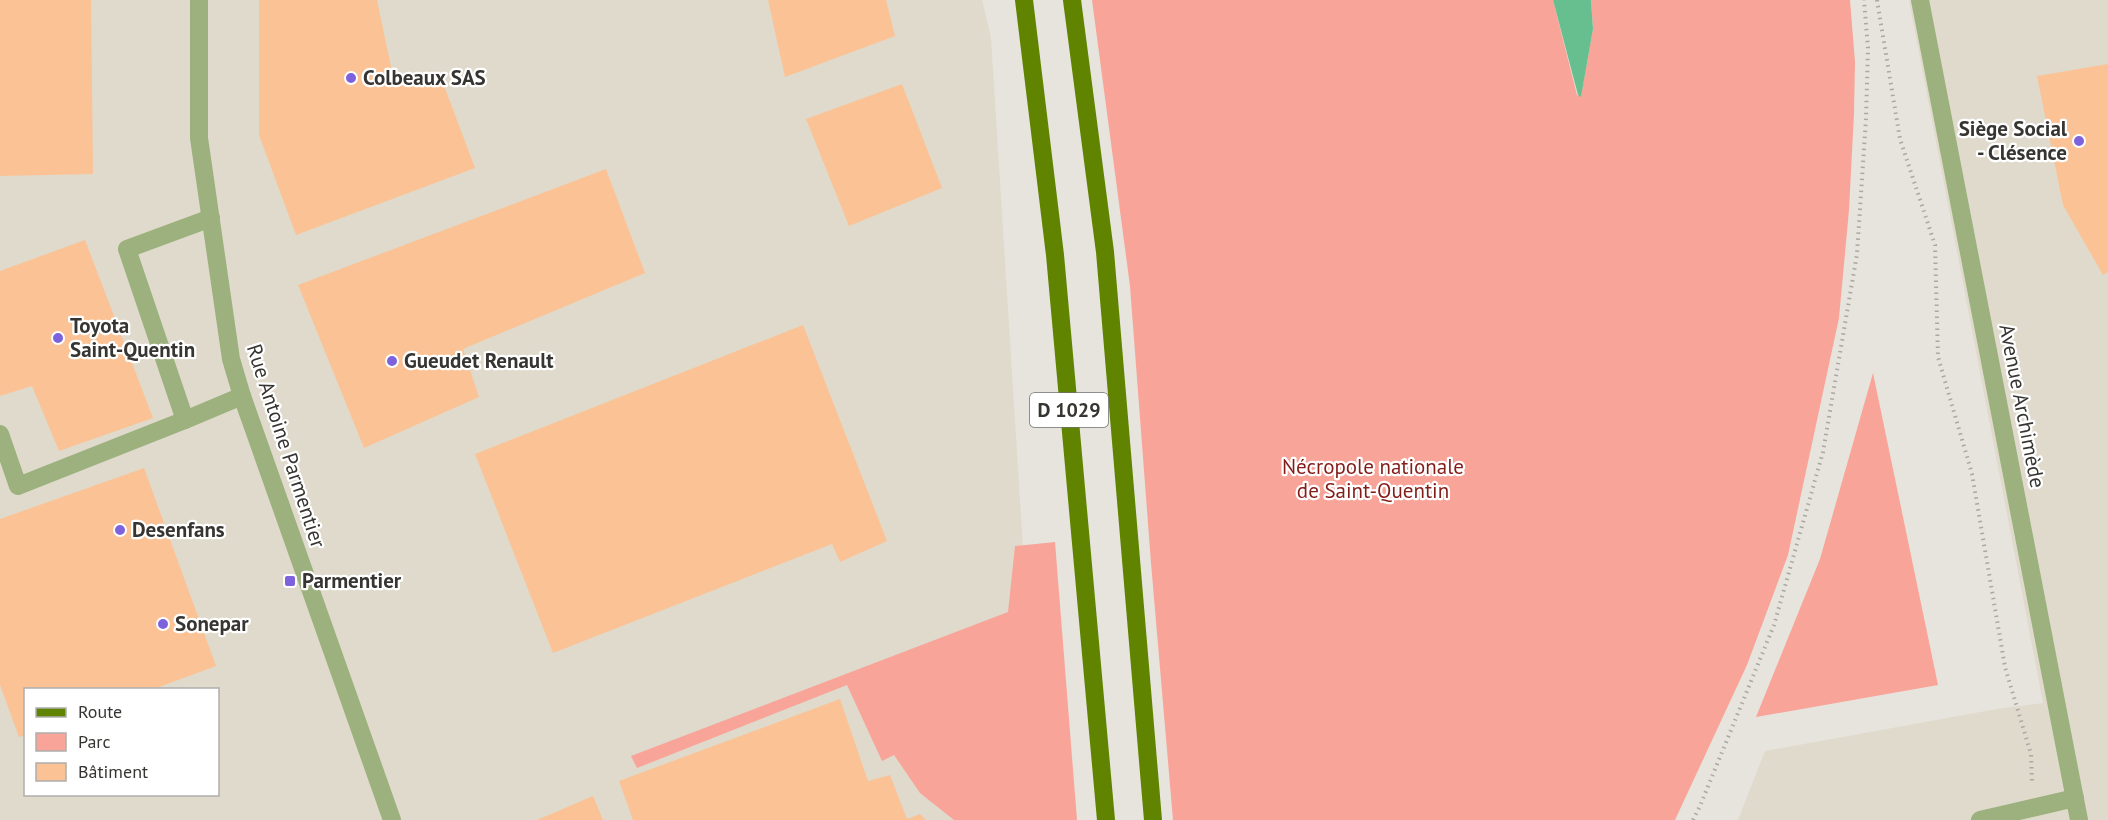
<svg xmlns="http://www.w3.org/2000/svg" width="2108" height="820" font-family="'PT Sans',sans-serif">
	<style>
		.built { fill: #dfdacb; fill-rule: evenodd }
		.green { fill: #f9a499 }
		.water { fill: #67bf90 }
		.building { fill: #fbc395 }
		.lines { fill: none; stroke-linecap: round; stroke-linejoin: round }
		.path { stroke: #aaa8a2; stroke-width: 4; stroke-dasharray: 1.5 4.5; stroke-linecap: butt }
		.minor { stroke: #9cb17d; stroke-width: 18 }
		.major { stroke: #618400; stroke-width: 18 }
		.poi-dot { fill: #7c62dd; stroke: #fff; stroke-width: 2 }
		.labels { text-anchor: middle; stroke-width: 4.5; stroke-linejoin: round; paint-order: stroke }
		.shield { fill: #fff; stroke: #727270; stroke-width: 1.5 }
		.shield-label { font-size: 20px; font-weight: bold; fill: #363532 }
		.poi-label { font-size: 21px; font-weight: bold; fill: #363532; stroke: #fff; text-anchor: start }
		.street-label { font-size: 21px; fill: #363532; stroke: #fff }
		.park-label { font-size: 21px; fill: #841c18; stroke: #fff }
	</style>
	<rect width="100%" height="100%" fill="#e6e4dc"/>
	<g class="built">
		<path d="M 0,0 L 982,0 L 991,38 L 1040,820 L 0,820 ZM 26,690 L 218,690 L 218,794 L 26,794 Z"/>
		<path d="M 1909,0 L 2108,0 L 2108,820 L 1738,820 L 1765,751 L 1997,709 L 2043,703 Z"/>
	</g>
	<g class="green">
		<path d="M 1092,0 L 1553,0 L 1577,95 L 1581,96 L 1593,29 L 1591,0 L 1850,0 L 1855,62 L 1854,113 L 1849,210 L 1839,318 L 1788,555 L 1747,665 L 1675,820 L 1173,820 L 1151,563 L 1130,286 Z"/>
		<path d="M 1873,373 L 1938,685 L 1756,717 L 1820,559 Z"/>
		<path d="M 1055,542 L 1077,820 L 954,820 L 920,793 L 894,755 L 882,761 L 847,685 L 637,768 L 631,756 L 1008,612 L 1015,546 Z"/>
	</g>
	<path class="water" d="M 1553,0 L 1591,0 L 1593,29 L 1581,97 L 1578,95 Z"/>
	<g class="building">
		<path d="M 0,0 L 91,0 L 93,174 L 0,176 Z"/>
		<path d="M 259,0 L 377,0 L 394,81 L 443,83 L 475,168 L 296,235 L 259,135 Z"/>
		<path d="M 768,0 L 886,0 L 895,36 L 785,77 Z"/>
		<path d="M 2108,64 L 2108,272 L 2103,275 L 2063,205 L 2037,76 Z"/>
		<path d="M 902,84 L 942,188 L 849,226 L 806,119 Z"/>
		<path d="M 606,169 L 645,273 L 463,349 L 479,397 L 364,448 L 298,285 Z"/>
		<path d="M 85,240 L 153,418 L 59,451 L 32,386 L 0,396 L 0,271 Z"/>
		<path d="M 803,325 L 887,541 L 840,562 L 832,544 L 553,653 L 475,454 Z"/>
		<path d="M 144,468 L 216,666 L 151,690 L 26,690 L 26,735 L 19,737 L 0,685 L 0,519 Z"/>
		<path d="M 840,699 L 868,781 L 890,775 L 907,819 L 920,814 L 926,820 L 633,820 L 619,781 Z"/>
		<path d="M 593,796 L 603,820 L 537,820 Z"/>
	</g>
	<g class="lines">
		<g class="path">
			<path d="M 1877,0 L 1900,139 L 1935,245 L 1938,357 L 1972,474 L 2005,667 L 2031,754 L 2032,783"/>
			<path d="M 1693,820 L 1700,806 L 1774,625 L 1823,452 L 1857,254 L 1866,119 L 1868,48 L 1864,0"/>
		</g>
		<g class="minor">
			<path d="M 199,0 L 199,138 L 231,359 L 242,396 L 392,820"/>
			<path d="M 1920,0 L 2079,820"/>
			<path d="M 211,218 L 127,249 L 185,420 L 242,396"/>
			<path d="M 0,434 L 18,486 L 185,420"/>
			<path d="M 1980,820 L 2075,798"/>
		</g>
		<g class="major">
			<path d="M 1024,0 L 1055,255 L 1106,820"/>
			<path d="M 1072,0 L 1105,252 L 1153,820"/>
		</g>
	</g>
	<g class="poi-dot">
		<circle cx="351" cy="78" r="6"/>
		<circle cx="2079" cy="141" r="6"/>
		<circle cx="58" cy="338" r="6"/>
		<circle cx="392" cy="361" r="6"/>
		<circle cx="120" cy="530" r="6"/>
		<rect x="284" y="575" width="12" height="12" rx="3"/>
		<circle cx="163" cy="624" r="6"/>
	</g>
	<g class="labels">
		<rect class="shield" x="1030" y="393" width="78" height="34" rx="4.5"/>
		<g class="shield-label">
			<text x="1069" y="417">D 1029</text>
		</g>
		<g class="poi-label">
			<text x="363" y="85">Colbeaux SAS</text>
			<text x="2067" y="136" text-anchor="end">Siège Social<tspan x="2067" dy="24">- Clésence</tspan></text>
			<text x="70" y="333">Toyota<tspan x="70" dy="24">Saint-Quentin</tspan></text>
			<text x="404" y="368">Gueudet Renault</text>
			<text x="132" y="537">Desenfans</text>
			<text x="302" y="588">Parmentier</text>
			<text x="175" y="631">Sonepar</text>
		</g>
		<g class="street-label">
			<text transform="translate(2022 406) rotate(79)" y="7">Avenue Archimède</text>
			<text transform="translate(286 446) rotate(72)" y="7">Rue Antoine Parmentier</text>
		</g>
		<g class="park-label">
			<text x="1373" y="474">Nécropole nationale<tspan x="1373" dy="24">de Saint-Quentin</tspan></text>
		</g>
	</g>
	<rect x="24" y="688" width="195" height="108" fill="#ffffff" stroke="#afaead" stroke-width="1.5"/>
	<rect x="36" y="708" width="30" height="9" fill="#618400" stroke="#afaead" stroke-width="1.5"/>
	<text x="78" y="718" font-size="18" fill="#363532">Route</text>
	<rect x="36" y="733" width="30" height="18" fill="#f9a499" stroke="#afaead" stroke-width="1.5"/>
	<text x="78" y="748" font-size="18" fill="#363532">Parc</text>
	<rect x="36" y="763" width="30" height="18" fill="#fbc395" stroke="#afaead" stroke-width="1.5"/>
	<text x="78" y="778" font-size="18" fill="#363532">Bâtiment</text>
</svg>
